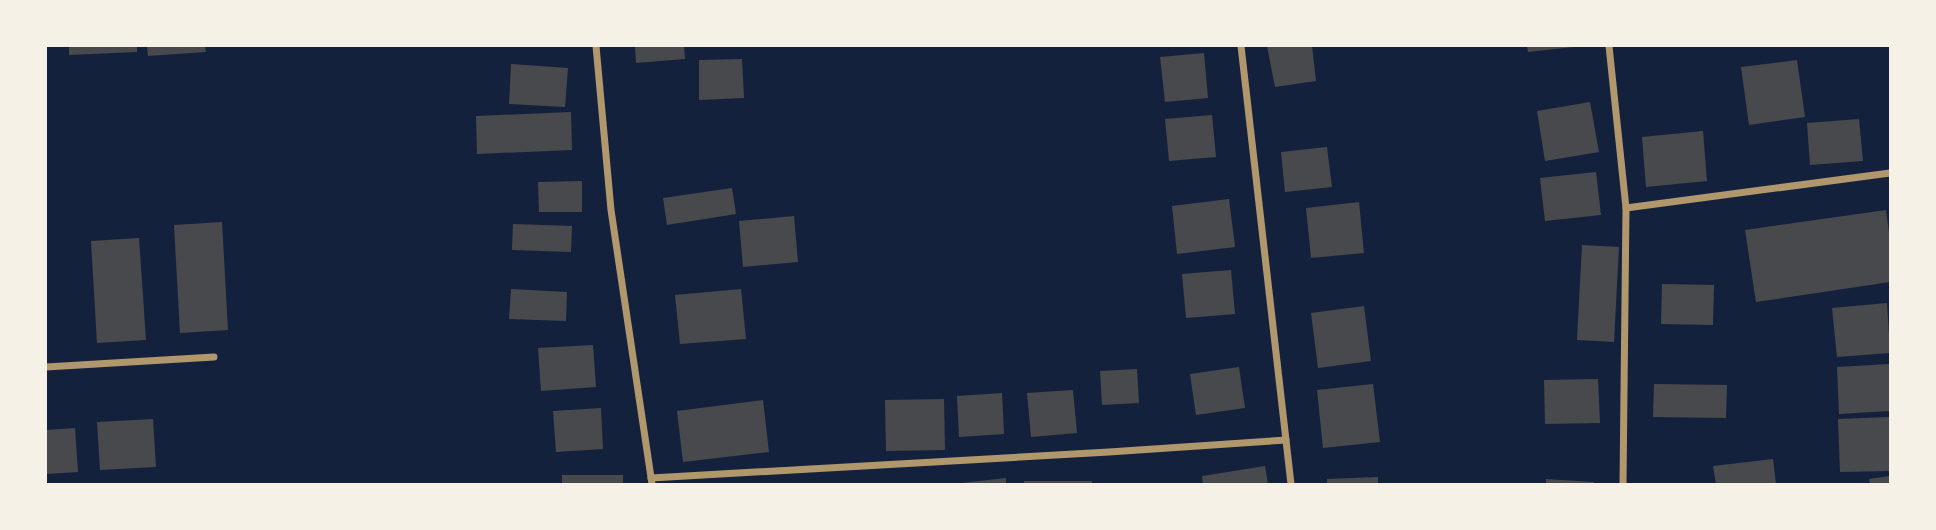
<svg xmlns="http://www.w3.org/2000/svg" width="1936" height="530" font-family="'PT Serif',serif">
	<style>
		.building { fill: #48494c }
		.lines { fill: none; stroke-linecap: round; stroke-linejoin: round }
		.minor { stroke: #b1986c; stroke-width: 7 }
	</style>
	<rect width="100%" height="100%" fill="#14213d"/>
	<g class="building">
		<path d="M 69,46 L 137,46 L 137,52 L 69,55 Z"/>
		<path d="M 147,46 L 205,46 L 206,52 L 148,56 Z"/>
		<path d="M 635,46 L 684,46 L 685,59 L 636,63 Z"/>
		<path d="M 1267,46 L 1312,46 L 1316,81 L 1275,87 Z"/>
		<path d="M 1527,46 L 1574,46 L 1574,47 L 1528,52 Z"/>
		<path d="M 1204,53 L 1208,98 L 1165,102 L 1160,57 Z"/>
		<path d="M 742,59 L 744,98 L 699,100 L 699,60 Z"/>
		<path d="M 1797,60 L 1805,117 L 1749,125 L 1741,67 Z"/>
		<path d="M 511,64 L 568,68 L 565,107 L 509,104 Z"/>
		<path d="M 1590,102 L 1599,152 L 1545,161 L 1537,111 Z"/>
		<path d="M 571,112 L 572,150 L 477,154 L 476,116 Z"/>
		<path d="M 1212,115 L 1216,157 L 1169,161 L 1165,119 Z"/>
		<path d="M 1859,119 L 1863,161 L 1810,165 L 1807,123 Z"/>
		<path d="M 1703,131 L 1707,181 L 1646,187 L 1642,137 Z"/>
		<path d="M 1327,147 L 1332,187 L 1285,192 L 1281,152 Z"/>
		<path d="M 1596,172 L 1601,215 L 1545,221 L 1540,178 Z"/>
		<path d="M 582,181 L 582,212 L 539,212 L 538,182 Z"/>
		<path d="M 732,188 L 736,214 L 667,225 L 663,198 Z"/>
		<path d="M 1229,199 L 1235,247 L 1177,254 L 1172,206 Z"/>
		<path d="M 1359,202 L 1364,253 L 1311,258 L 1306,208 Z"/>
		<path d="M 1886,210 L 1890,240 L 1890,282 L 1756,302 L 1745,230 Z"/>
		<path d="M 794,216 L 798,262 L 743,267 L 739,221 Z"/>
		<path d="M 222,222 L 228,330 L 180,333 L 174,225 Z"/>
		<path d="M 513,224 L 572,226 L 571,252 L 512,250 Z"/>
		<path d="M 139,238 L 146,340 L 97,343 L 91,241 Z"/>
		<path d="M 1582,245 L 1619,247 L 1614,342 L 1577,340 Z"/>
		<path d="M 1231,270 L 1235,314 L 1186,318 L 1182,274 Z"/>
		<path d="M 1662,284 L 1714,285 L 1713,325 L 1661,324 Z"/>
		<path d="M 511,289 L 567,292 L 566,321 L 509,319 Z"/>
		<path d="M 741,289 L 746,339 L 680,344 L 675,295 Z"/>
		<path d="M 1887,303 L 1890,353 L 1837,357 L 1832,308 Z"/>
		<path d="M 1364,306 L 1371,361 L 1318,368 L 1311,313 Z"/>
		<path d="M 593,345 L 596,387 L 541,391 L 538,348 Z"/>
		<path d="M 1890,364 L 1890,411 L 1839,414 L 1837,367 Z"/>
		<path d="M 1239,367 L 1245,408 L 1196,415 L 1190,374 Z"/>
		<path d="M 1137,369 L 1139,403 L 1102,405 L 1100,371 Z"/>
		<path d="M 1598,379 L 1600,423 L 1545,424 L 1544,380 Z"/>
		<path d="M 1373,384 L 1380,442 L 1323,448 L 1317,390 Z"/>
		<path d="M 1654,384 L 1727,385 L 1726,418 L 1653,417 Z"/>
		<path d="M 1073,390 L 1077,433 L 1031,437 L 1027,393 Z"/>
		<path d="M 1002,393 L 1004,434 L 959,437 L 957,396 Z"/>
		<path d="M 944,399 L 945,450 L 886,451 L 885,400 Z"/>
		<path d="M 763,400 L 769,452 L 683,462 L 677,411 Z"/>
		<path d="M 601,408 L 603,449 L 556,452 L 553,411 Z"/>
		<path d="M 1890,417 L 1890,471 L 1840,472 L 1838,419 Z"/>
		<path d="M 153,419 L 156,467 L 100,470 L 97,422 Z"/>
		<path d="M 75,428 L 78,472 L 46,474 L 46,430 Z"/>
		<path d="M 1773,459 L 1776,484 L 1716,484 L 1713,466 Z"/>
		<path d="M 1265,466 L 1268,484 L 1203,484 L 1202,476 Z"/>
		<rect x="562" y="475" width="61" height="9"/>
		<path d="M 1890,476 L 1890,484 L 1870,484 L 1869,479 Z"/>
		<path d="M 1378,477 L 1378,484 L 1327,484 L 1327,479 Z"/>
		<path d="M 1006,478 L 1006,484 L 961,484 L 961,483 Z"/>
		<path d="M 1546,479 L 1594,482 L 1594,484 L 1546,484 Z"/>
		<rect x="1024" y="481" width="68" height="3"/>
	</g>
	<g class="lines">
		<g class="minor">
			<path d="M 596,46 L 611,210 L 652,484"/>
			<path d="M 1241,46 L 1291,484"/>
			<path d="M 1609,46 L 1626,208 L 1623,484"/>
			<path d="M 1626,208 L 1890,173"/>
			<path d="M 46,367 L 214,357"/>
			<path d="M 651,478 L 1109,452 L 1286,440"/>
		</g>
	</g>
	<rect width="1936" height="530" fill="none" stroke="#f6f1e7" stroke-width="94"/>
</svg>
